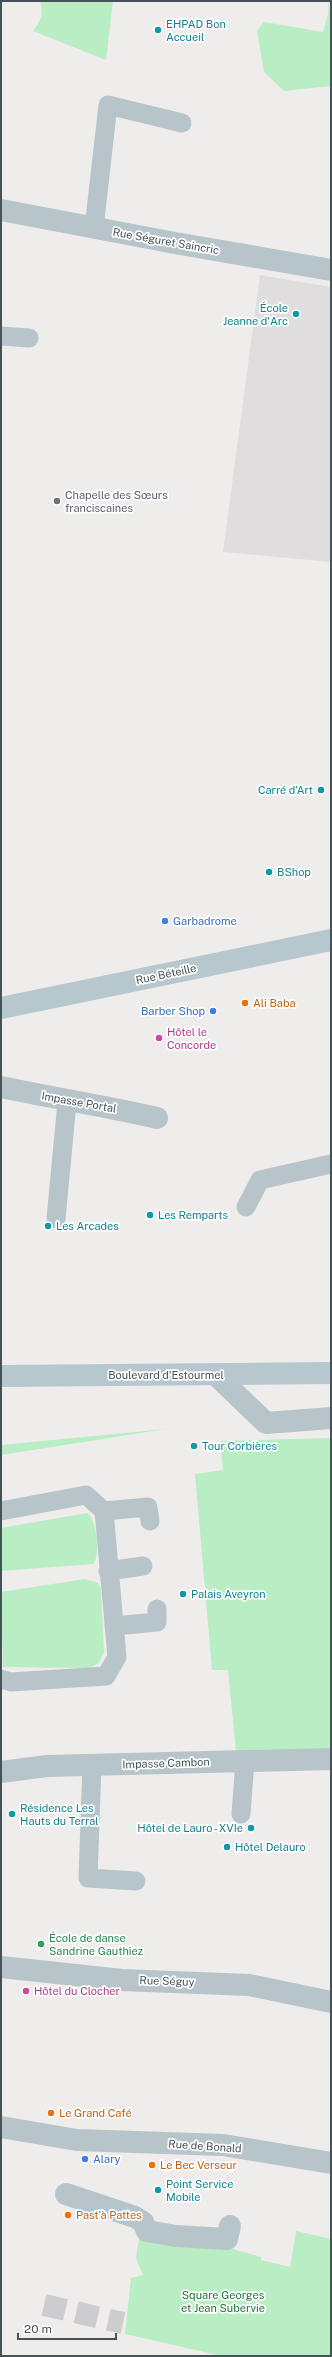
<svg xmlns="http://www.w3.org/2000/svg" width="332" height="2357" font-family="'Public Sans',sans-serif">
	<style>
		.education { fill: #e0ddde }
		.green { fill: #b9edc3 }
		.lines { fill: none; stroke-linecap: round; stroke-linejoin: round }
		.street-tunnel { stroke: #cdcdcf; stroke-width: 22; stroke-dasharray: 22 11; stroke-linecap: butt }
		.lane { stroke: #b7c4c9; stroke-width: 19 }
		.street { stroke: #b7c4c9; stroke-width: 22 }
		.secondary { stroke: #b7c7ce; stroke-width: 22 }
		.culture-dot { fill: #0f9aa8; stroke: #fff; stroke-width: 1.5 }
		.worship-dot { fill: #6b7280; stroke: #fff; stroke-width: 1.5 }
		.shop-dot { fill: #3f7fe0; stroke: #fff; stroke-width: 1.5 }
		.food-dot { fill: #e8710a; stroke: #fff; stroke-width: 1.5 }
		.hotel-dot { fill: #d1479c; stroke: #fff; stroke-width: 1.5 }
		.leisure-dot { fill: #2e9e5b; stroke: #fff; stroke-width: 1.5 }
		.labels { text-anchor: middle; stroke-width: 3.5; stroke-linejoin: round; paint-order: stroke }
		.culture-label { font-size: 11px; fill: #0d838f; stroke: #fff; text-anchor: start }
		.street-label { font-size: 11px; fill: #455359; stroke: #fff }
		.worship-label { font-size: 11px; fill: #5b616d; stroke: #fff; text-anchor: start }
		.shop-label { font-size: 11px; fill: #366cbe; stroke: #fff; text-anchor: start }
		.food-label { font-size: 11px; fill: #c56008; stroke: #fff; text-anchor: start }
		.hotel-label { font-size: 11px; fill: #b23c85; stroke: #fff; text-anchor: start }
		.leisure-label { font-size: 11px; fill: #27864d; stroke: #fff; text-anchor: start }
		.park-label { font-size: 11px; fill: #177935; stroke: #fff }
	</style>
	<rect width="100%" height="100%" fill="#efecec"/>
	<path class="education" d="M 260,275 L 331,287 L 331,562 L 223,552 Z"/>
	<g class="green">
		<path d="M 40,1 L 113,1 L 106,60 L 33,31 C 41,21 44,13 40,1 Z"/>
		<path d="M 329,1 L 331,1 L 331,86 L 284,91 L 264,72 L 257,31 L 264,22 L 323,32 L 328,14 Z"/>
		<path d="M 166,1429 L 1,1455 L 1,1445 Z"/>
		<path d="M 331,1438 L 331,1750 L 236,1751 L 228,1670 L 212,1670 L 195,1474 L 223,1470 L 220,1441 Z"/>
		<path d="M 87,1513 C 97,1520 101,1555 93,1564 L 1,1571 L 1,1528 Z"/>
		<path d="M 85,1579 L 98,1583 L 101,1589 L 104,1653 L 99,1663 L 89,1668 L 3,1667 L 1,1592 Z"/>
		<path d="M 296,2231 L 331,2239 L 331,2356 L 222,2356 L 125,2334 L 131,2278 L 143,2275 L 136,2258 L 140,2232 L 233,2249 L 261,2257 L 261,2260 L 290,2267 Z"/>
	</g>
	<g class="lines">
		<path class="street-tunnel" d="M 44,2305 L 123,2323"/>
		<g class="lane">
			<path d="M 94,228 L 108,105 L 182,123"/>
			<path d="M 1,336 L 29,338"/>
			<path d="M 246,1207 L 260,1180 L 331,1164"/>
			<path d="M 56,1219 L 67,1102"/>
			<path d="M 1,1511 L 86,1495 L 104,1511 L 117,1657 L 106,1676 L 11,1682 L 1,1679"/>
			<path d="M 104,1511 L 148,1507 L 150,1521"/>
			<path d="M 108,1571 L 143,1566"/>
			<path d="M 114,1626 L 157,1622 L 157,1609"/>
			<path d="M 92,1765 L 88,1878 L 136,1881"/>
			<path d="M 241,1814 L 245,1761"/>
		</g>
		<g class="street">
			<path d="M 1,210 L 175,243 L 331,270"/>
			<path d="M 1,1087 C 53,1098 105,1106 157,1118"/>
			<path d="M 216,1375 L 266,1423 L 331,1418"/>
			<path d="M 1,1772 L 47,1766 L 331,1759"/>
			<path d="M 1,1967 L 122,1980 L 249,1985 L 331,2002"/>
			<path d="M 1,2127 L 77,2140 L 223,2145 L 331,2163"/>
			<path d="M 66,2194 L 135,2217 L 143,2222 L 147,2231 L 176,2236 L 227,2239 L 230,2226"/>
		</g>
		<g class="secondary">
			<path d="M 1,1008 L 331,940"/>
			<path d="M 1,1376 L 331,1373"/>
		</g>
	</g>
	<g class="culture-dot">
		<circle cx="158" cy="30" r="4"/>
		<circle cx="296" cy="314" r="4"/>
		<circle cx="321" cy="790" r="4"/>
		<circle cx="269" cy="872" r="4"/>
		<circle cx="150" cy="1215" r="4"/>
		<circle cx="48" cy="1226" r="4"/>
		<circle cx="194" cy="1446" r="4"/>
		<circle cx="183" cy="1594" r="4"/>
		<circle cx="12" cy="1814" r="4"/>
		<circle cx="251" cy="1828" r="4"/>
		<circle cx="227" cy="1847" r="4"/>
		<circle cx="158" cy="2190" r="4"/>
	</g>
	<circle class="worship-dot" cx="57" cy="501" r="4"/>
	<g class="shop-dot">
		<circle cx="165" cy="921" r="4"/>
		<circle cx="213" cy="1011" r="4"/>
		<circle cx="85" cy="2159" r="4"/>
	</g>
	<g class="food-dot">
		<circle cx="245" cy="1003" r="4"/>
		<circle cx="51" cy="2113" r="4"/>
		<circle cx="152" cy="2165" r="4"/>
		<circle cx="68" cy="2215" r="4"/>
	</g>
	<g class="hotel-dot">
		<circle cx="159" cy="1038" r="4"/>
		<circle cx="26" cy="1991" r="4"/>
	</g>
	<circle class="leisure-dot" cx="41" cy="1944" r="4"/>
	<g class="labels">
		<g class="culture-label">
			<text x="166" y="28">EHPAD Bon<tspan x="166" dy="13">Accueil</tspan></text>
			<text x="288" y="312" text-anchor="end">École<tspan x="288" dy="13">Jeanne d'Arc</tspan></text>
			<text x="313" y="794" text-anchor="end">Carré d’Art</text>
			<text x="277" y="876">BShop</text>
			<text x="158" y="1219">Les Remparts</text>
			<text x="56" y="1230">Les Arcades</text>
			<text x="202" y="1450">Tour Corbières</text>
			<text x="191" y="1598">Palais Aveyron</text>
			<text x="20" y="1812">Résidence Les<tspan x="20" dy="13">Hauts du Terral</tspan></text>
			<text x="243" y="1832" text-anchor="end">Hôtel de Lauro - XVIe</text>
			<text x="235" y="1851">Hôtel Delauro</text>
			<text x="166" y="2188">Point Service<tspan x="166" dy="13">Mobile</tspan></text>
		</g>
		<g class="street-label">
			<text transform="translate(166 241) rotate(10)" y="4">Rue Séguret Saincric</text>
			<text transform="translate(166 974) rotate(-12)" y="4">Rue Béteille</text>
			<text transform="translate(79 1102) rotate(10)" y="4">Impasse Portal</text>
			<text x="166" y="1379">Boulevard d'Estourmel</text>
			<text transform="translate(166 1763) rotate(-2)" y="4">Impasse Cambon</text>
			<text transform="translate(167 1981) rotate(2)" y="4">Rue Séguy</text>
			<text transform="translate(205 2146) rotate(4)" y="4">Rue de Bonald</text>
		</g>
		<g class="worship-label">
			<text x="65" y="499">Chapelle des Sœurs<tspan x="65" dy="13">franciscaines</tspan></text>
		</g>
		<g class="shop-label">
			<text x="173" y="925">Garbadrome</text>
			<text x="205" y="1015" text-anchor="end">Barber Shop</text>
			<text x="93" y="2163">Alary</text>
		</g>
		<g class="food-label">
			<text x="253" y="1007">Ali Baba</text>
			<text x="59" y="2117">Le Grand Café</text>
			<text x="160" y="2169">Le Bec Verseur</text>
			<text x="76" y="2219">Past'à Pattes</text>
		</g>
		<g class="hotel-label">
			<text x="167" y="1036">Hôtel le<tspan x="167" dy="13">Concorde</tspan></text>
			<text x="34" y="1995">Hôtel du Clocher</text>
		</g>
		<g class="leisure-label">
			<text x="49" y="1942">École de danse<tspan x="49" dy="13">Sandrine Gauthiez</tspan></text>
		</g>
		<g class="park-label">
			<text x="223" y="2299">Square Georges<tspan x="223" dy="13">et Jean Subervie</tspan></text>
		</g>
	</g>
	<rect width="332" height="2357" fill="none" stroke="#455359" stroke-width="4"/>
	<path d="M18 2333v6h98v-6" fill="none" stroke="#455359" stroke-width="2"/>
	<text x="24" y="2333" font-size="12" fill="#455359" stroke="#ffffff" stroke-width="3" paint-order="stroke">20 m</text>
</svg>
